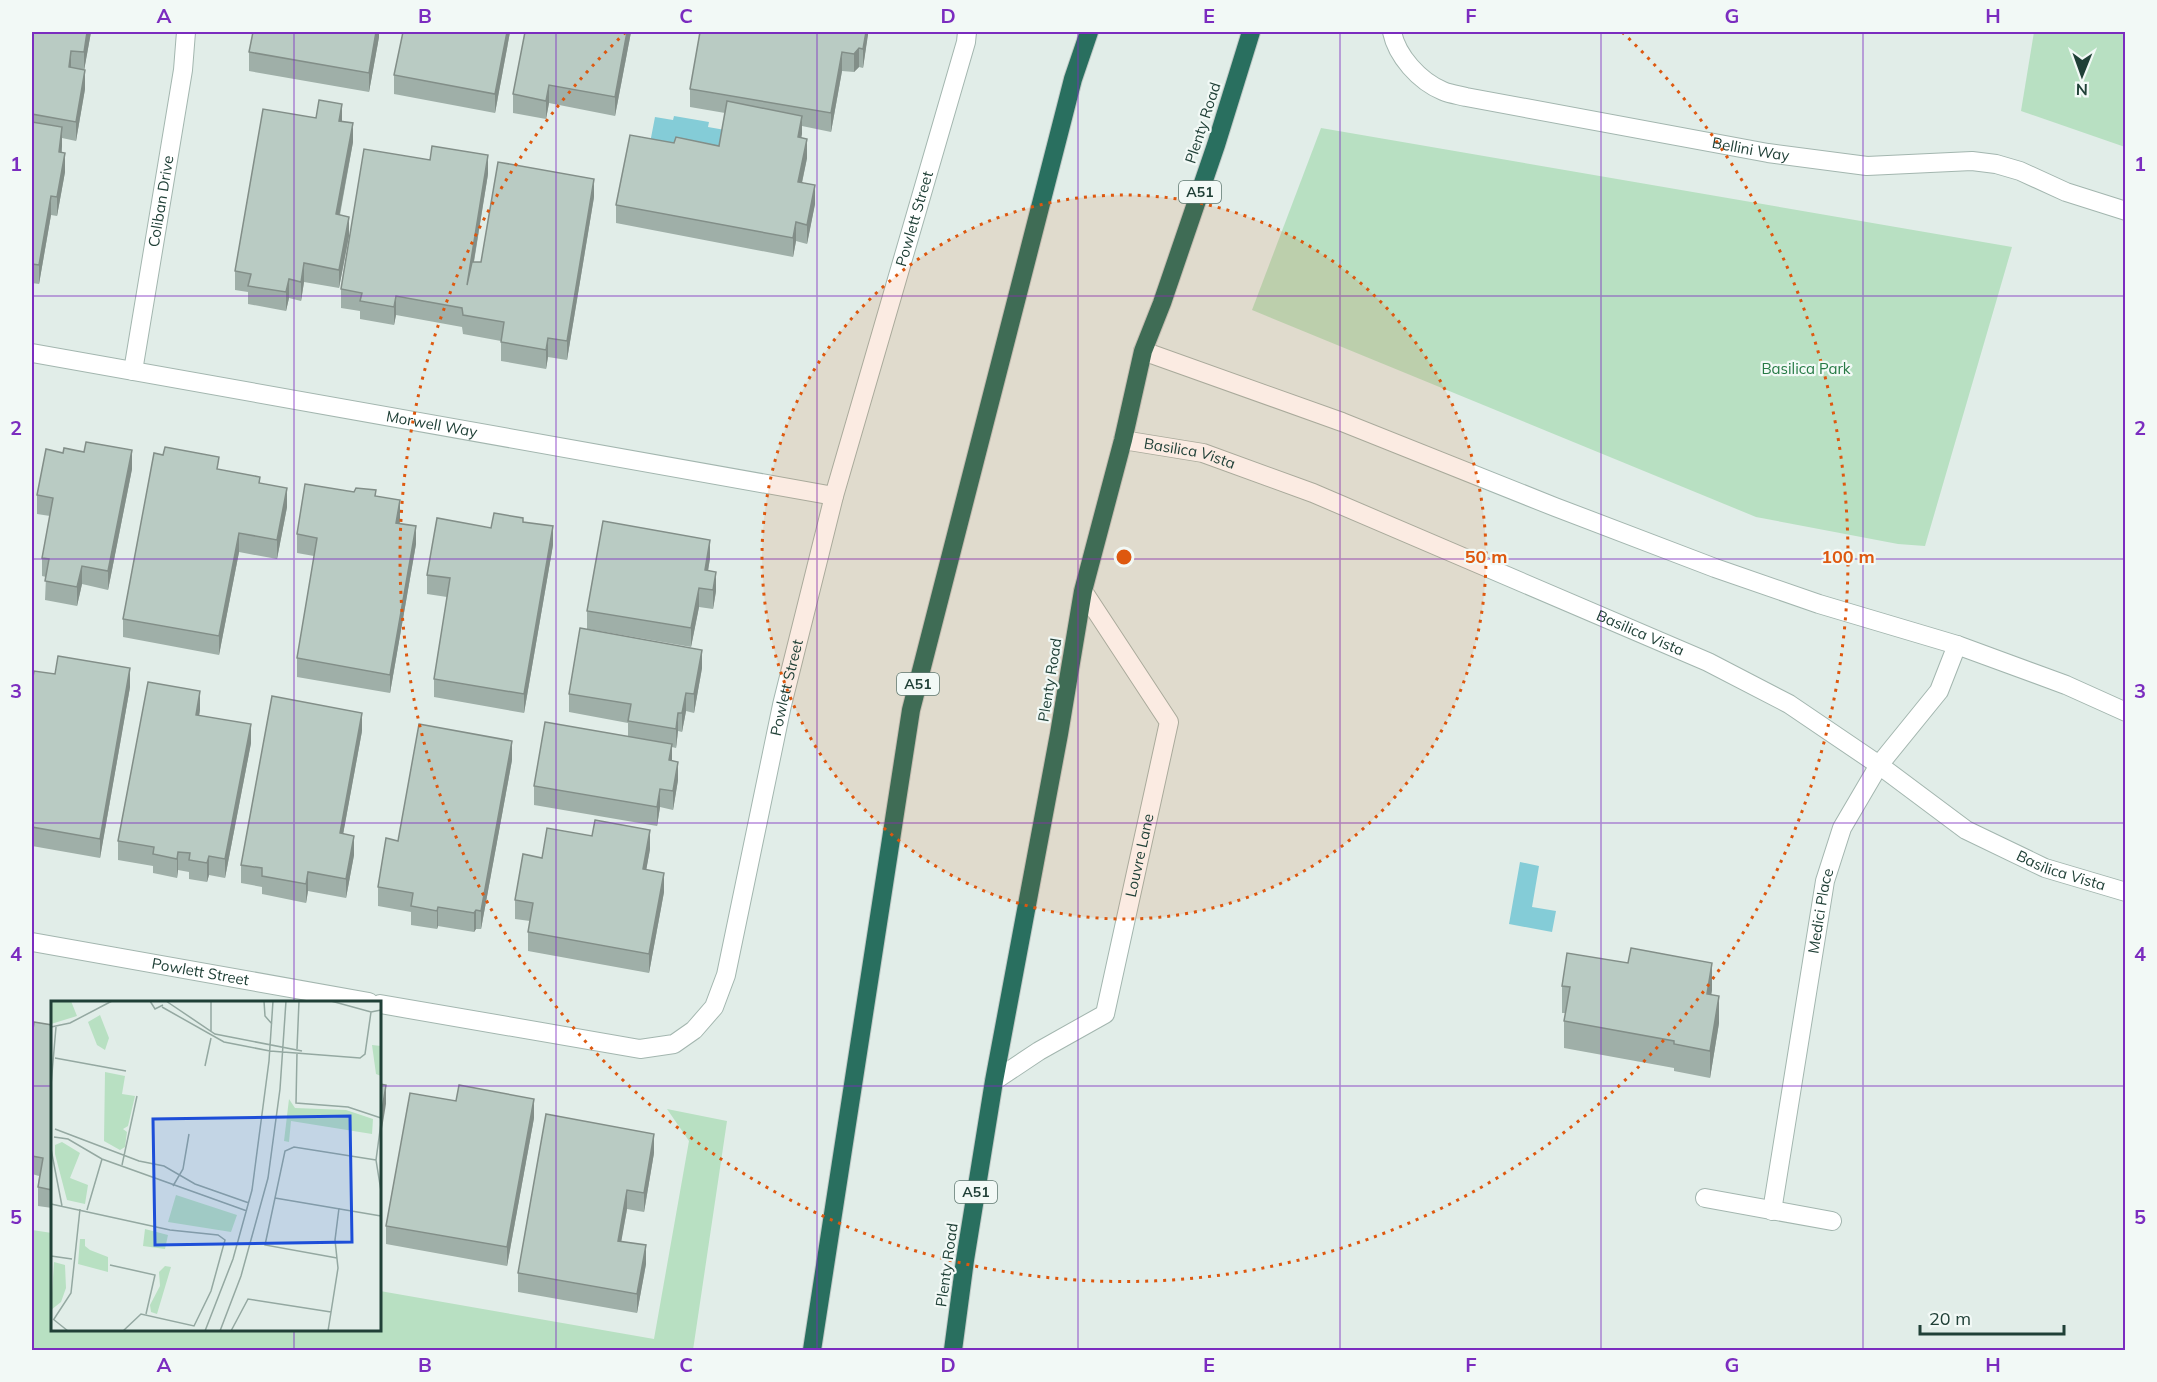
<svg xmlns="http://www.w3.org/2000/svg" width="2157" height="1382" font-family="Mulish,sans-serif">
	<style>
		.green { fill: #b8e0c2 }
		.water { fill: #84ccd7 }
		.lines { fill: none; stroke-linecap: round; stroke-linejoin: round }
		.minor-casing { stroke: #a3b6af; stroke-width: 20 }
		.highway-casing { stroke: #c1cac7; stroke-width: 20 }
		.minor { stroke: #fff; stroke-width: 18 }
		.highway { stroke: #296f5f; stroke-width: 18 }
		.wall { fill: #9fafa8 }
		.shaded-wall { fill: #828e88 }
		.building { fill: #b9cbc3; stroke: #828e88; stroke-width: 1.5 }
		.grid { fill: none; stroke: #7b2cbf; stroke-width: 1.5; stroke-opacity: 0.55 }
		.ring { fill: none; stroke: #de580e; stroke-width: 3; stroke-dasharray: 3 6 }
		.labels { text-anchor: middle; stroke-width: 4.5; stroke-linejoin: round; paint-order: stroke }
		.shield { fill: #f2f9f6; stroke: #5f7870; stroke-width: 1.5 }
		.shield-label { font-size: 14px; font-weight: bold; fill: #204037 }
		.street-label { font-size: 15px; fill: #204037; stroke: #f2f9f6 }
		.park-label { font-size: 15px; fill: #267a45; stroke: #f2f9f6 }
		.inset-road { fill: none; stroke: #94a8a1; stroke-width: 1.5 }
		.view { fill: #1d4ed8; fill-opacity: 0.15; stroke: #1d4ed8; stroke-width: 3 }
		.inset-edge { fill: none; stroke: #204037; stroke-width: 3 }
		.centre { fill: #de580e; stroke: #f2f9f6; stroke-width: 3 }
		.ring-label { font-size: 18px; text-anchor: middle; font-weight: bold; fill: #de580e; stroke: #f2f9f6; stroke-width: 4.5; stroke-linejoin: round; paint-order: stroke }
		.neatline { fill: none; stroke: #7b2cbf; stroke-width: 2 }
		.grid-label { font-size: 20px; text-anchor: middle; font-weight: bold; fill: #7b2cbf }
	</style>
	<rect width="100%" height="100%" fill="#e1ede8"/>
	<g class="green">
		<path d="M 2034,32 L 2125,32 L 2125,147 L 2021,111 Z"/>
		<path d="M 1321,128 L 2012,247 L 1925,546 L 1898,544 L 1756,517 L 1252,310 Z"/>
		<path d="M 667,1109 L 727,1121 L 693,1350 L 32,1350 L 32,1230 L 52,1233 L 52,1330 L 380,1330 L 380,1291 L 654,1339 L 689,1141 Z"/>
	</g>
	<g class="water">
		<path d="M 674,116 L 709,122 L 708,127 L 725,130 L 721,155 L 650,143 L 655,117 L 673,120 Z"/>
		<path d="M 1520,862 L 1539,866 L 1532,907 L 1556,911 L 1552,932 L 1509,924 Z"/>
	</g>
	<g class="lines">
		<defs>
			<g id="minor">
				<path id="s1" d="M 1392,32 C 1397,56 1419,81 1443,91 C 1450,94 1458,95 1466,97 L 1768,153 L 1867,166 L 1972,161 L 1996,164 L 2020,171 L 2066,192 L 2126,211"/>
				<path d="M 1143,351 L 1342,422 L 1555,507 L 1715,568 L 1819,604 L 1957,645 L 2066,685 L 2126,712"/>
				<path id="s2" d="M 32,353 L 834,496"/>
				<path id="s3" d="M 133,371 L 183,70 L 186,32"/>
				<path id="s4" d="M 1123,440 L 1203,453 L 1313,493 L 1708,662 L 1789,704 L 1879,765 L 1966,830 L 2045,868 L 2126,892"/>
				<path id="s5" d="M 32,942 L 369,1002"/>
				<path id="s6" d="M 380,1004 L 640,1049 L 674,1044 L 694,1030 L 714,1007 L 726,975 L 782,705 L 834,496 L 966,42 L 967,32"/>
				<path id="s7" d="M 994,1081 L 1039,1051 L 1105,1014 L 1169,722 L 1083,591"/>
				<path d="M 1705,1198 L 1832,1221"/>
				<path id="s8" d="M 1772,1211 L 1825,881 L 1842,828 L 1879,765 L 1939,691 L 1957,645"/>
			</g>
			<g id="highway">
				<path d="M 812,1350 L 911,710 L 1073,79 L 1089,32"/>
				<path d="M 953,1350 L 965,1260 L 994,1081 L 1059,734 L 1083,591 L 1123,440 L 1143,351 L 1162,303 L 1216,145 L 1251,32"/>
			</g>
		</defs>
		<use href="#minor" class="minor-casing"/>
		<use href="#highway" class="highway-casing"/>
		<use href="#minor" class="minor"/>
		<use href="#highway" class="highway"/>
	</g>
	<g class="wall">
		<path d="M 32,32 L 91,32 L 84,70 L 85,89 L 76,141 L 62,138 L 62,152 L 65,172 L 57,216 L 51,215 L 39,284 L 32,283 Z"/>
		<path d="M 379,32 L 379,37 L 369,92 L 249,71 L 249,52 Z"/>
		<path d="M 510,32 L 495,113 L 394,94 L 394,75 Z"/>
		<path d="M 525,32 L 631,32 L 615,116 L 549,103 L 546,119 L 513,113 L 513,94 Z"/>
		<path d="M 868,32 L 863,68 L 859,67 L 854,72 L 842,71 L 831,132 L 802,126 L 801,138 L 807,158 L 802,183 L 815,204 L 807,244 L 796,241 L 793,257 L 616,223 L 616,205 L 674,143 L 719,146 L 725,113 L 690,107 L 690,89 Z"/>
		<path d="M 316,118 L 342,121 L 353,142 L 340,215 L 349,236 L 339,288 L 304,282 L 301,301 L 289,298 L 286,311 L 248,304 L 248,292 L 235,290 L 235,271 Z"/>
		<path d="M 488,174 L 474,262 L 481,262 L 594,197 L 567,360 L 548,357 L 546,369 L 501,361 L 501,341 L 463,334 L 462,327 L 396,315 L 394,325 L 360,319 L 360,311 L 341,308 L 341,289 Z"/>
		<path d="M 132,469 L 108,590 L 82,584 L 77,606 L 45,600 L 46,577 L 42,576 L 42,558 L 50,516 L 37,514 L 37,495 Z"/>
		<path d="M 219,470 L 260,483 L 287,507 L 277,559 L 239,552 L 219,655 L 123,637 L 123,619 Z"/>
		<path d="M 376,496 L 400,519 L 400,523 L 416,544 L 390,693 L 297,677 L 297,658 L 314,556 L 297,553 L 297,534 Z"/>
		<path d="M 523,522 L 553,545 L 524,713 L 434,697 L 434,679 L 447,597 L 427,594 L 427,575 L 491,528 Z"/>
		<path d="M 710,558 L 708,571 L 716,591 L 713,609 L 699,607 L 691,647 L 588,629 L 702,668 L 694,713 L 686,711 L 682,732 L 678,731 L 676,748 L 672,747 L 672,760 L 678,780 L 673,810 L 660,807 L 657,826 L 534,805 L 534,786 L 628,736 L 628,723 L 569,712 L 569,694 L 587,629 L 587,611 Z"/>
		<path d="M 32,683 L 130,687 L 100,858 L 32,846 Z"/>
		<path d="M 200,710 L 199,715 L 251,743 L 225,878 L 209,875 L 207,882 L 189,879 L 189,872 L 178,870 L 177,878 L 153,873 L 153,866 L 118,860 L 118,841 Z"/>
		<path d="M 362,731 L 343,834 L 354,855 L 346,898 L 308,891 L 306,903 L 262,894 L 262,887 L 241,883 L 241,865 Z"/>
		<path d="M 512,760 L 481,929 L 476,929 L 474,932 L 438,926 L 437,929 L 411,925 L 411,912 L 378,906 L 378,887 L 398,841 Z"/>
		<path d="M 650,849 L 646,870 L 664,892 L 649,973 L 528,951 L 528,932 L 530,921 L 515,919 L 515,900 Z"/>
		<path d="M 1562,986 L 1712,990 L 1711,995 L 1719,1023 L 1710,1078 L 1674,1071 L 1674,1068 L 1564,1048 L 1564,1021 L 1566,1013 L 1562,1013 Z"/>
		<path d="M 52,1025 L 52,1208 L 38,1206 L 38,1187 L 39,1176 L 32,1174 L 32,1037 Z"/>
		<path d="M 534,1118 L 507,1266 L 386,1244 L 386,1226 Z"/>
		<path d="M 654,1153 L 644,1212 L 627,1209 L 621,1241 L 646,1264 L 637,1313 L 518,1292 L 518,1273 Z"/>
	</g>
	<g class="shaded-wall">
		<path d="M 87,32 L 91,32 L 84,71 L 84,52 Z"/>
		<path d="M 376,32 L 379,32 L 379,37 L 369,92 L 369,73 Z"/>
		<path d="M 507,32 L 510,32 L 495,113 L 495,94 Z"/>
		<path d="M 627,32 L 631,32 L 615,116 L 615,97 Z"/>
		<path d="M 866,32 L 868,32 L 868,35 L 863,68 L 863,49 Z"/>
		<path d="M 859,48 L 859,67 L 854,72 L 854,54 Z"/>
		<path d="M 71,51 L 71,69 L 69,67 Z"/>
		<path d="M 842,52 L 842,71 L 831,132 L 831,113 Z"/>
		<path d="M 85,70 L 85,89 L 76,141 L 76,122 Z"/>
		<path d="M 549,85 L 549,103 L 546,119 L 546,101 Z"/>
		<path d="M 342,104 L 342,123 L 339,121 Z"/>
		<path d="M 802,116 L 802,134 L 798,156 L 798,137 Z"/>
		<path d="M 353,123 L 353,142 L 336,233 L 336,214 Z"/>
		<path d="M 62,127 L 62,146 L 59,170 L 59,152 Z"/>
		<path d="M 807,139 L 807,158 L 798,201 L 798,182 Z"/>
		<path d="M 65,153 L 65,172 L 57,216 L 57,197 Z"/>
		<path d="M 488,155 L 488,174 L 467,303 L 467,285 Z"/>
		<path d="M 594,179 L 594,197 L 567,360 L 567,341 Z"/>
		<path d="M 815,185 L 815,204 L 807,244 L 807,225 Z"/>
		<path d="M 51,196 L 51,215 L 39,284 L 39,265 Z"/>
		<path d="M 349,217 L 349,236 L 339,288 L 339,270 Z"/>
		<path d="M 796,222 L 796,241 L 793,257 L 793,238 Z"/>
		<path d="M 304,263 L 304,282 L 301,301 L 301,282 Z"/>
		<path d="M 289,279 L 289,298 L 286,311 L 286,292 Z"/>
		<path d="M 396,296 L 396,315 L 394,325 L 394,307 Z"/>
		<path d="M 548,338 L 548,357 L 546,369 L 546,350 Z"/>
		<path d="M 132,450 L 132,469 L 108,590 L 108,571 Z"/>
		<path d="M 287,488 L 287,507 L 277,559 L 277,540 Z"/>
		<path d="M 400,500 L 400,519 L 396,542 L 396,523 Z"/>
		<path d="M 416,526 L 416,544 L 390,693 L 390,675 Z"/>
		<path d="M 553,526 L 553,545 L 524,713 L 524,694 Z"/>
		<path d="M 239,533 L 239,552 L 219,655 L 219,636 Z"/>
		<path d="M 710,540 L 710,558 L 705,589 L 705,570 Z"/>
		<path d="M 82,566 L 82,584 L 77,606 L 77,587 Z"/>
		<path d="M 716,572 L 716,591 L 713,609 L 713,590 Z"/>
		<path d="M 699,588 L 699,607 L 691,647 L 691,628 Z"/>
		<path d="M 702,650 L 702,668 L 694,713 L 694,694 Z"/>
		<path d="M 130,668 L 130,687 L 100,858 L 100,839 Z"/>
		<path d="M 200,691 L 200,710 L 196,733 L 196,715 Z"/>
		<path d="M 686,693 L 686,711 L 682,732 L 682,713 Z"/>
		<path d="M 362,713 L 362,731 L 340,851 L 340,833 Z"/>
		<path d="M 678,713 L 678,731 L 676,748 L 676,729 Z"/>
		<path d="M 251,724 L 251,743 L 225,878 L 225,859 Z"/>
		<path d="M 512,741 L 512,760 L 481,929 L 481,911 Z"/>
		<path d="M 672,744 L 672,762 L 669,760 Z"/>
		<path d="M 678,762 L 678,780 L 673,810 L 673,791 Z"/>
		<path d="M 660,789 L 660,807 L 657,826 L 657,807 Z"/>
		<path d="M 650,830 L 650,849 L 643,888 L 643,869 Z"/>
		<path d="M 354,836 L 354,855 L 346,898 L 346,879 Z"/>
		<path d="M 178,852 L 178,870 L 177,878 L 177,859 Z"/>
		<path d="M 209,856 L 209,875 L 207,882 L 207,863 Z"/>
		<path d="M 308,872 L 308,891 L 306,903 L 306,884 Z"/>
		<path d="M 664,873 L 664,892 L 649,973 L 649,954 Z"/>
		<path d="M 438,907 L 438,926 L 437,929 L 437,911 Z"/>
		<path d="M 476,910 L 476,929 L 474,932 L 474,913 Z"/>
		<path d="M 1712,963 L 1712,990 L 1707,1021 L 1707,994 Z"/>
		<path d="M 1719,996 L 1719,1023 L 1710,1078 L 1710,1051 Z"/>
		<path d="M 386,1085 L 386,1104 L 380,1141 L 380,1122 Z"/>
		<path d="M 534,1099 L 534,1118 L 507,1266 L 507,1247 Z"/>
		<path d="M 654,1134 L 654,1153 L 644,1212 L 644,1193 Z"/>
		<path d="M 627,1190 L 627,1209 L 618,1260 L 618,1241 Z"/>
		<path d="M 646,1245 L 646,1264 L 637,1313 L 637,1294 Z"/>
	</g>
	<g class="building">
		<path d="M 32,32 L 87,32 L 84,52 L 71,51 L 69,67 L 85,70 L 76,122 L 32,114 Z"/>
		<path d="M 253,32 L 376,32 L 369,73 L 249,52 Z"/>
		<path d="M 403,32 L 507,32 L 495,94 L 394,75 Z"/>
		<path d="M 525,32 L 627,32 L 615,97 L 549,85 L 546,101 L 513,94 Z"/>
		<path d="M 700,32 L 866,32 L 863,49 L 859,48 L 854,54 L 842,52 L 831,113 L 690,89 Z"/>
		<path d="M 319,100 L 342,104 L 339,121 L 353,123 L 336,214 L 349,217 L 339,270 L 304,263 L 301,282 L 289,279 L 286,292 L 248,286 L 251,274 L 235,271 L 263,109 L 316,118 Z"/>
		<path d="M 727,101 L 802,116 L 798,137 L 807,139 L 798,182 L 815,185 L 807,225 L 796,222 L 793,238 L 616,205 L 630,135 L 674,143 L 676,137 L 719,146 Z"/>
		<path d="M 32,122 L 62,127 L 59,152 L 65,153 L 57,197 L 51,196 L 39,265 L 32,264 Z"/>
		<path d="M 432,146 L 488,155 L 467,285 L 472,262 L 481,262 L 498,162 L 594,179 L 567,341 L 548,338 L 546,350 L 501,342 L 504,322 L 463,315 L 462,308 L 396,296 L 394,307 L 360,301 L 362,293 L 341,289 L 364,149 L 430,160 Z"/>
		<path d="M 86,442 L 132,450 L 108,571 L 82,566 L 77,587 L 45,581 L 49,559 L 42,558 L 53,498 L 37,495 L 46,449 L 63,453 L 64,448 L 84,452 Z"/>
		<path d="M 165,447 L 219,457 L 217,469 L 260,477 L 259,483 L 287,488 L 277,540 L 239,533 L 219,636 L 123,619 L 154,453 L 163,455 Z"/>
		<path d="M 305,484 L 354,492 L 356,488 L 376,490 L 375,496 L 400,500 L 396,523 L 416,526 L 390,675 L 297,658 L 317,538 L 297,534 Z"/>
		<path d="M 494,513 L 523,518 L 523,522 L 553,526 L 524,694 L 434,679 L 450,578 L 427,575 L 437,518 L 491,528 Z"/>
		<path d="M 603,521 L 710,540 L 705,570 L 716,572 L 713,590 L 699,588 L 691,628 L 587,611 Z"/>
		<path d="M 580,628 L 702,650 L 694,694 L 686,693 L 682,713 L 678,713 L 676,729 L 628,721 L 631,704 L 569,694 Z"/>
		<path d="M 58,656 L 130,668 L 100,839 L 32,827 L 32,683 L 34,671 L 55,674 Z"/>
		<path d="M 148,682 L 200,691 L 196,715 L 251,724 L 225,859 L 209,856 L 207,863 L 189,860 L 190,853 L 178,852 L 177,859 L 153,854 L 154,847 L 118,841 Z"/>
		<path d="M 272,696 L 362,713 L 340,833 L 354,836 L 346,879 L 308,872 L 306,884 L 262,876 L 262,868 L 241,865 Z"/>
		<path d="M 545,722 L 672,744 L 669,760 L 678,762 L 673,791 L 660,789 L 657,807 L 534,786 Z"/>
		<path d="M 419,724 L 512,741 L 481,911 L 476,910 L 474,913 L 438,907 L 437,911 L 411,906 L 413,893 L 378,887 L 386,838 L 398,841 Z"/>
		<path d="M 595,820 L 650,830 L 643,869 L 664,873 L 649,954 L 528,932 L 533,903 L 515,900 L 523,854 L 542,858 L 547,828 L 592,836 Z"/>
		<path d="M 1631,948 L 1712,963 L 1707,994 L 1719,996 L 1710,1051 L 1674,1044 L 1674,1041 L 1564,1021 L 1570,987 L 1562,986 L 1567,953 L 1628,963 Z"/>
		<path d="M 34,1022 L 52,1025 L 52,1190 L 38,1187 L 43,1158 L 32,1156 L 32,1037 Z"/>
		<path d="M 380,1084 L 386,1085 L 380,1122 Z"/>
		<path d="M 459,1085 L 534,1099 L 507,1247 L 386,1226 L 410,1093 L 456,1101 Z"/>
		<path d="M 546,1114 L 654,1134 L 644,1193 L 627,1190 L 618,1241 L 646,1245 L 637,1294 L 518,1273 Z"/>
	</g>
	<path class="grid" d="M 294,32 L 294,1002M 556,32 L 556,1350M 817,32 L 817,1350M 1078,32 L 1078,1350M 1340,32 L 1340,1350M 1601,32 L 1601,1350M 1863,32 L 1863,1350M 32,296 L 2126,296M 32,559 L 2126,559M 32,823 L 2126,823M 32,1086 L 52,1086M 380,1086 L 2126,1086M 294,1330 L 294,1350"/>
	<circle cx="1124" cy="557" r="362" fill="#de580e" fill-opacity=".12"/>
	<g class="ring">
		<circle cx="1124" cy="557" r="362"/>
		<path d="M1622 32A724 724 0 1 1 626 32"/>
	</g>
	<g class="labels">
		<g class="shield">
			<rect x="1179" y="181" width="42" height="22" rx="4.5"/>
			<rect x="897" y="673" width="42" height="22" rx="4.5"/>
			<rect x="955" y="1181" width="42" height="22" rx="4.5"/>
		</g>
		<g class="shield-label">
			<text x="1200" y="197">A51</text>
			<text x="918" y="689">A51</text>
			<text x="976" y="1197">A51</text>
		</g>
		<g class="street-label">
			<text transform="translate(1203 123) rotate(-72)" y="5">Plenty Road</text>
			<text dy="5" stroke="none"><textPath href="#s1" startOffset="394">Bellini Way</textPath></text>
			<text dy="5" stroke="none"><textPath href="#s3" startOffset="172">Coliban Drive</textPath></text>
			<text dy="5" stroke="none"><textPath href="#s6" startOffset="1167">Powlett Street</textPath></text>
			<text dy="5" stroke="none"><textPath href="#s2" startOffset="406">Morwell Way</textPath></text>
			<text dy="5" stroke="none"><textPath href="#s4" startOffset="68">Basilica Vista</textPath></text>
			<text dy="5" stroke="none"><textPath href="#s4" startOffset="554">Basilica Vista</textPath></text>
			<text transform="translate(1050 680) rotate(-81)" y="5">Plenty Road</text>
			<text dy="5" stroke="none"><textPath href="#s6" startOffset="681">Powlett Street</textPath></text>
			<text dy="5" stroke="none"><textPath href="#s7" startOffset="292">Louvre Lane</textPath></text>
			<text dy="5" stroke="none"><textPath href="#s4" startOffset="1040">Basilica Vista</textPath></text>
			<text dy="5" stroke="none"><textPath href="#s8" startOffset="304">Medici Place</textPath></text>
			<text dy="5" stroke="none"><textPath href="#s5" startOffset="171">Powlett Street</textPath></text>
			<text transform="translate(947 1265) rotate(-82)" y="5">Plenty Road</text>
		</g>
		<g class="park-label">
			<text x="1806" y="374">Basilica Park</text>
		</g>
	</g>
	<g transform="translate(51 1001)">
		<rect width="330" height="330" fill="#e1ede8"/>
		<path d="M 0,0 L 20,0 L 26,15 L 0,23 ZM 49,14 L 58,37 L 54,49 L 46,44 L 37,21 ZM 321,44 L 330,45 L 330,75 L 325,73 ZM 54,71 L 74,75 L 71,93 L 84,95 L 77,125 L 72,128 L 76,131 L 74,146 L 69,149 L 53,140 ZM 238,98 L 244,107 L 295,109 L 322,118 L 321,133 L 240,120 L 238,141 L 233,140 ZM 11,141 L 29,152 L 19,177 L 37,184 L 34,203 L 16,199 L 4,153 L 4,144 ZM 125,194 L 186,214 L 180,231 L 117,221 ZM 94,228 L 117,234 L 114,248 L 92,245 ZM 29,238 L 34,238 L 34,245 L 39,249 L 57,256 L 57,271 L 27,263 ZM 3,261 L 14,264 L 15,287 L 10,301 L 0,309 ZM 114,265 L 120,266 L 106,313 L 100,311 L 99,304 L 109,285 L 108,271 Z" fill="#b8e0c2"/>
		<path class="inset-road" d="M 99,0 L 104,8 L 112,4M 115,0 L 164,33 L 251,50M 160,0 L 160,31M 213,0 L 214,15 L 221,23M 280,0 L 320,11 L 330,9M 111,6 L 173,41 L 219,50 L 309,57 L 314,53 L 320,11M 0,26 L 19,22 L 61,0M 246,48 L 248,0M 246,52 L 245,102 L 297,106 L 330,117M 4,57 L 75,70M 154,65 L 160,37M 0,84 L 5,26M 330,122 L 325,159 L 330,190M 4,128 L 88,160 L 113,165 L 144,183 L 198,202M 3,136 L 17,138 L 51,158 L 196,210M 0,148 L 11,205M 71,164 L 86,95M 122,185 L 132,168 L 138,133M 224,197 L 330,215M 0,203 L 119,229 L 167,234 L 174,239 L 160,290 L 143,325 L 90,313 L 72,330M 36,209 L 51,158M 0,255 L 21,258M 286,257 L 214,244 L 234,150 L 243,146 L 325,159M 59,264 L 104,274 L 95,313M 2,318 L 17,330M 3,318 L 20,292 L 29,208M 154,330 L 182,258 L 201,189 L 218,60 L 222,0M 169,330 L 190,275 L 217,177 L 229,88 L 235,0M 180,330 L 197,298 L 280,311M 277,330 L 287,267 L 284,239 L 288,207"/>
		<path class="view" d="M 299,115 L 301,241 L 104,244 L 102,118 Z"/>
		<rect width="330" height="330" class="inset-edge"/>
	</g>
	<circle cx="1124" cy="557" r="9" class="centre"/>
	<g class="ring-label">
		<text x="1486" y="563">50 m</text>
		<text x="1848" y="563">100 m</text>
	</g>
	<rect width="2157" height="1382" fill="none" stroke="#f2f9f6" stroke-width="66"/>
	<g transform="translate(2082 75) rotate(181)" stroke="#f2f9f6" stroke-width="4.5" paint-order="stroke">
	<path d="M0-4.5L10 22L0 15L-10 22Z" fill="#204037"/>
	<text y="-9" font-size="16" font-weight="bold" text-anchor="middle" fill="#204037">N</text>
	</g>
	<path d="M1920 1325v9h144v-9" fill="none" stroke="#204037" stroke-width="3"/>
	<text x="1929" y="1325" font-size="18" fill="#204037" stroke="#f2f9f6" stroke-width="4.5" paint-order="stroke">20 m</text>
	<rect x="33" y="33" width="2091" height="1316" class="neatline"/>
	<g class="grid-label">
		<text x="164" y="23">A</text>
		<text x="425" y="23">B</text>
		<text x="686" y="23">C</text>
		<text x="948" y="23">D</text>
		<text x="1209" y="23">E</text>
		<text x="1471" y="23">F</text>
		<text x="1732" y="23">G</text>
		<text x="1993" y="23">H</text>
		<text x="16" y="171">1</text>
		<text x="2140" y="171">1</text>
		<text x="16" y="435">2</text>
		<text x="2140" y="435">2</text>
		<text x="16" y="698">3</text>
		<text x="2140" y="698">3</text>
		<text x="16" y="961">4</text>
		<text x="2140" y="961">4</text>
		<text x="16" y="1224">5</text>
		<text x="2140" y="1224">5</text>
		<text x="164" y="1372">A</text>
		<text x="425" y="1372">B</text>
		<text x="686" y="1372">C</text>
		<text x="948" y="1372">D</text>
		<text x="1209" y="1372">E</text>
		<text x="1471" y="1372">F</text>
		<text x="1732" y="1372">G</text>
		<text x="1993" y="1372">H</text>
	</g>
</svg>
